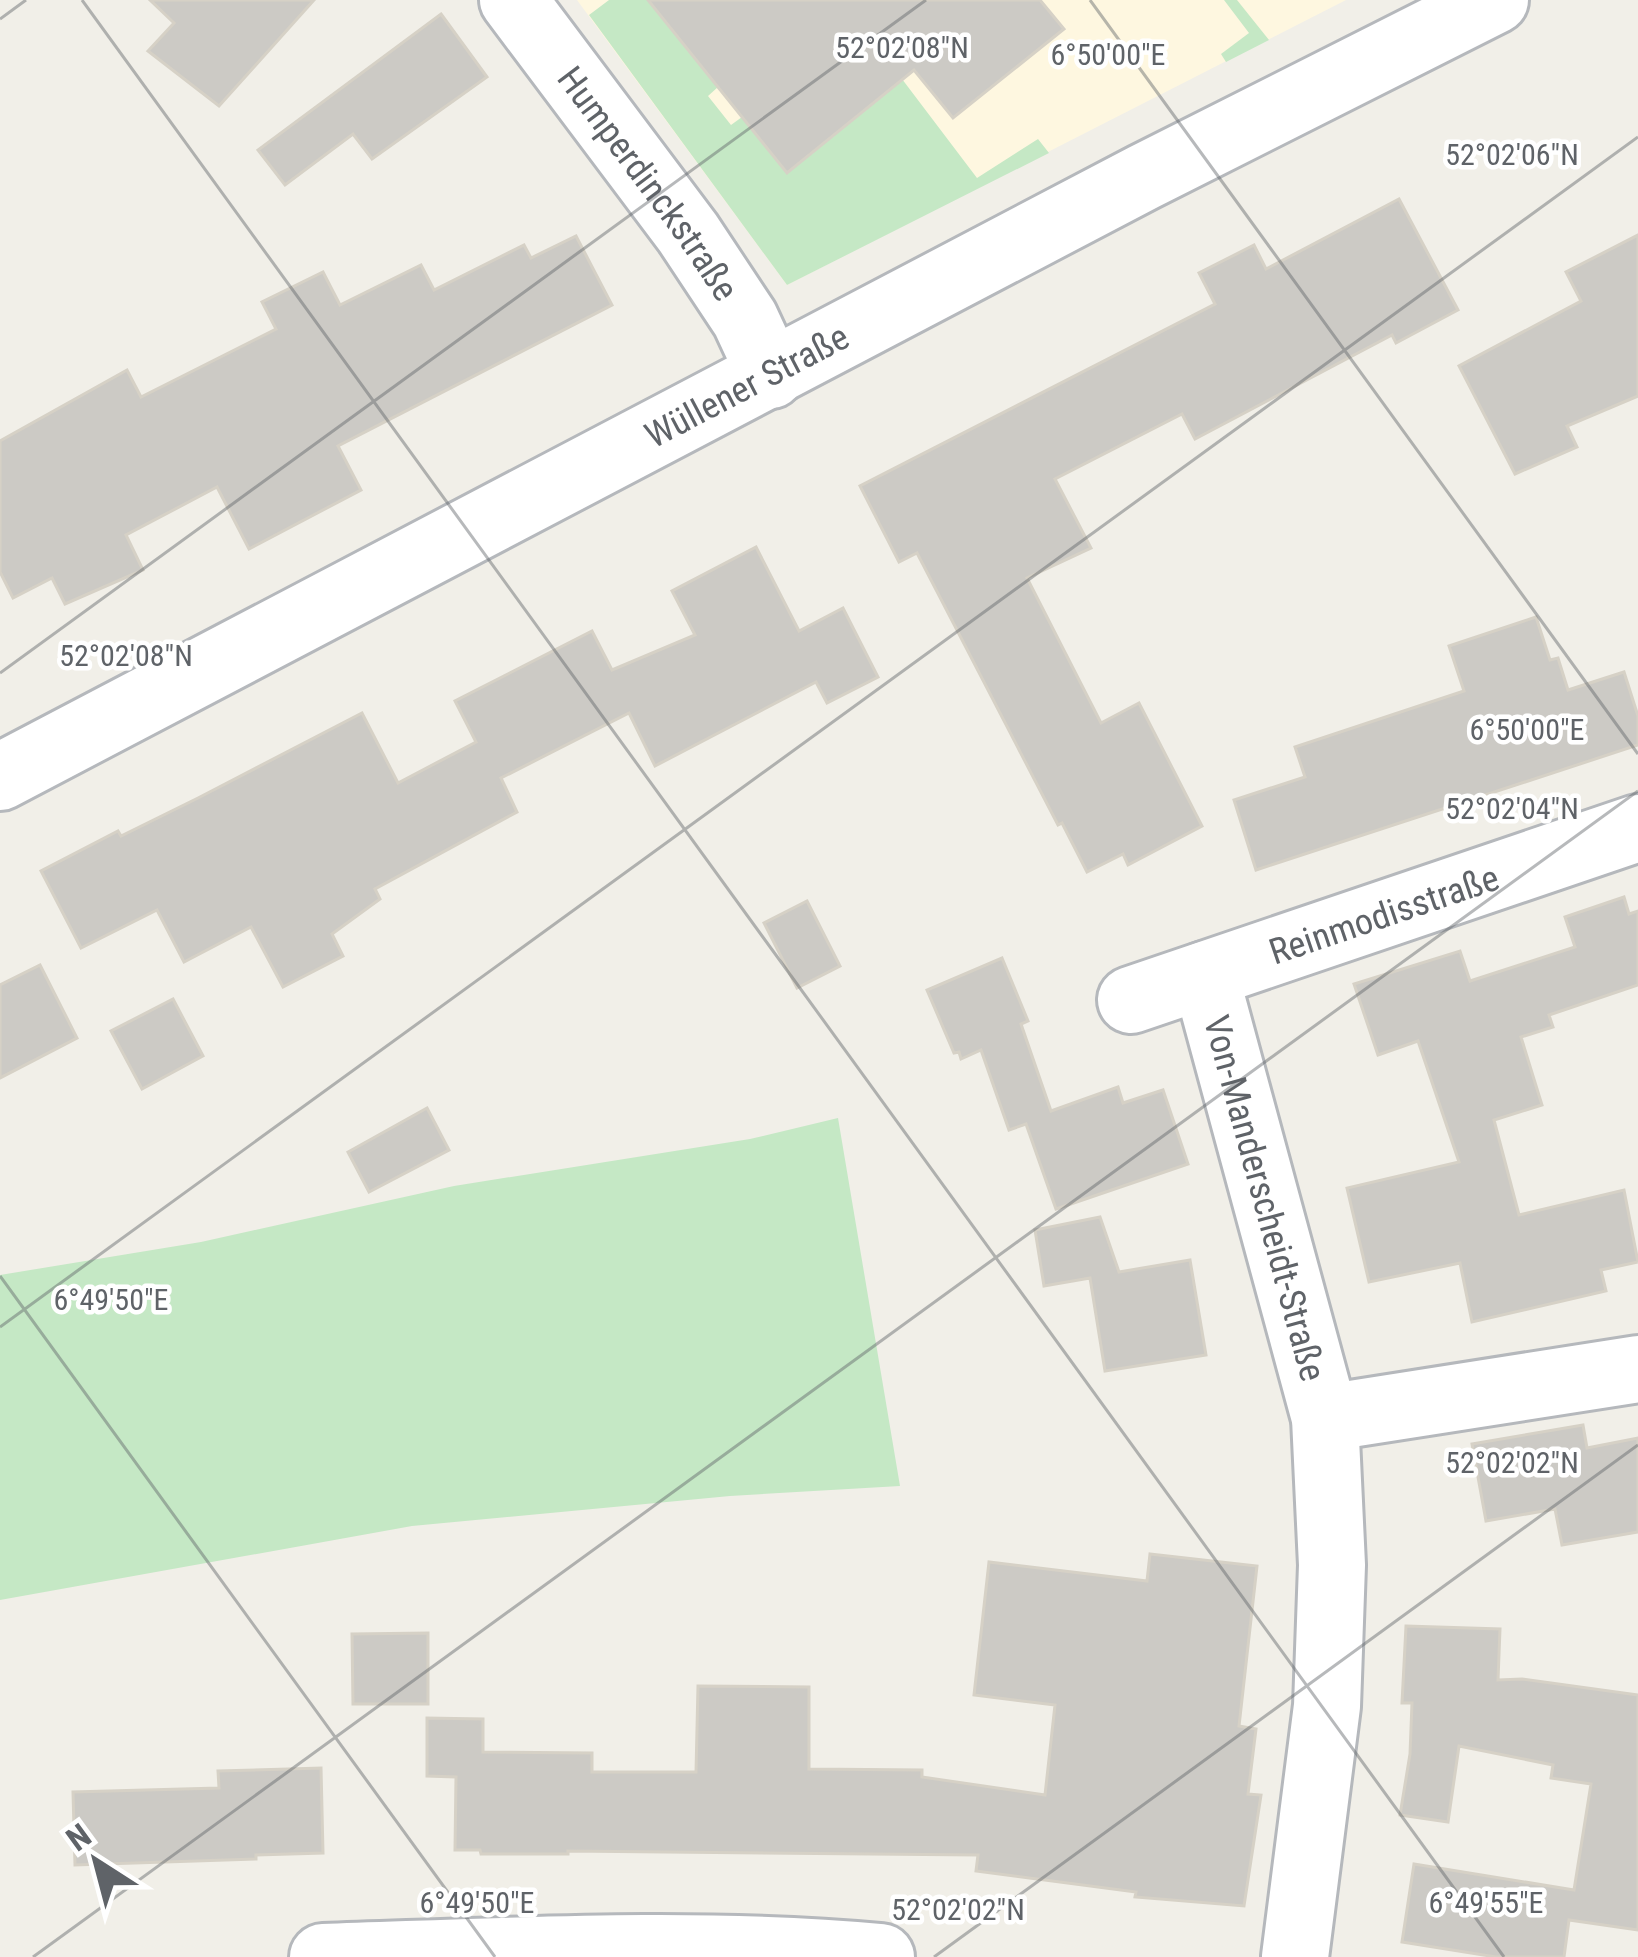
<svg xmlns="http://www.w3.org/2000/svg" width="1638" height="1957" font-family="'Roboto Condensed',sans-serif">
	<style>
		.commercial { fill: #fef7e0 }
		.green { fill: #c5e8c5 }
		.building { fill: #cccac5; stroke: #d6d1c6; stroke-width: 3 }
		.lines { fill: none; stroke-linecap: round; stroke-linejoin: round }
		.minor-casing { stroke: #b5b8bc; stroke-width: 72 }
		.minor { stroke: #fff; stroke-width: 66 }
		.ticks { fill: none; stroke: #5f6368; stroke-width: 3; stroke-opacity: 0.45 }
		.labels { text-anchor: middle; stroke-width: 9; stroke-linejoin: round; paint-order: stroke }
		.street-label { font-size: 36px; fill: #5f6368; stroke: #fff }
		.ticks-label { font-size: 30px; text-anchor: middle; fill: #5f6368; stroke: #fff; stroke-width: 9; stroke-linejoin: round; paint-order: stroke }
	</style>
	<rect width="100%" height="100%" fill="#f1efe8"/>
	<path class="commercial" d="M 577,0 L 1346,0 L 787,285 Z"/>
	<g class="green">
		<path d="M 609,0 L 648,0 L 718,87 L 708,96 L 731,125 L 742,117 L 786,172 L 902,79 L 977,178 L 1038,139 L 1049,153 L 787,285 L 589,15 Z"/>
		<path d="M 1224,0 L 1237,0 L 1269,40 L 1226,62 L 1221,54 L 1249,33 Z"/>
		<path d="M 838,1118 L 900,1486 L 730,1496 L 412,1526 L 0,1600 L 0,1275 L 201,1242 L 454,1186 L 750,1139 Z"/>
	</g>
	<g class="building">
		<path d="M 150,0 L 314,0 L 219,106 L 148,51 L 174,23 Z"/>
		<path d="M 648,0 L 1040,0 L 1064,29 L 953,118 L 914,70 L 787,173 Z"/>
		<path d="M 441,14 L 487,77 L 372,159 L 353,134 L 285,185 L 258,150 Z"/>
		<path d="M 1399,199 L 1458,310 L 1396,343 L 1392,335 L 1195,439 L 1182,414 L 1055,479 L 1091,548 L 1027,578 L 1101,723 L 1139,703 L 1202,826 L 1128,865 L 1123,854 L 1087,872 L 1062,823 L 1058,825 L 917,553 L 899,562 L 860,486 L 1215,304 L 1199,273 L 1254,245 L 1266,269 Z"/>
		<path d="M 1638,235 L 1638,396 L 1567,426 L 1577,447 L 1515,474 L 1459,366 L 1581,301 L 1566,272 Z"/>
		<path d="M 576,236 L 612,305 L 338,446 L 361,490 L 249,549 L 217,487 L 126,535 L 143,570 L 65,604 L 52,578 L 13,598 L 0,572 L 0,441 L 127,370 L 141,397 L 276,329 L 262,302 L 323,272 L 340,305 L 421,265 L 434,290 L 524,245 L 531,258 Z"/>
		<path d="M 756,547 L 799,631 L 843,608 L 878,677 L 827,703 L 816,682 L 655,766 L 629,713 L 501,778 L 517,812 L 375,889 L 380,899 L 332,934 L 343,956 L 283,987 L 251,927 L 184,962 L 157,910 L 81,948 L 41,871 L 118,831 L 121,836 L 198,798 L 362,713 L 398,783 L 476,742 L 455,701 L 592,631 L 612,670 L 695,635 L 672,591 Z"/>
		<path d="M 1536,617 L 1550,660 L 1558,658 L 1568,690 L 1624,672 L 1638,716 L 1638,745 L 1256,870 L 1234,800 L 1305,777 L 1295,747 L 1464,691 L 1449,646 Z"/>
		<path d="M 1624,897 L 1629,914 L 1638,911 L 1638,985 L 1549,1015 L 1553,1027 L 1521,1037 L 1542,1105 L 1494,1120 L 1519,1215 L 1624,1190 L 1638,1262 L 1601,1270 L 1606,1291 L 1472,1322 L 1460,1263 L 1369,1282 L 1347,1188 L 1459,1162 L 1418,1041 L 1378,1055 L 1354,984 L 1460,951 L 1470,981 L 1575,947 L 1565,917 Z"/>
		<path d="M 807,901 L 840,966 L 797,988 L 764,923 Z"/>
		<path d="M 1002,958 L 1028,1021 L 1021,1024 L 1051,1111 L 1118,1087 L 1123,1103 L 1163,1090 L 1188,1164 L 1056,1209 L 1026,1124 L 1009,1130 L 981,1050 L 961,1059 L 959,1052 L 954,1053 L 927,990 Z"/>
		<path d="M 40,965 L 77,1038 L 0,1078 L 0,985 Z"/>
		<path d="M 173,999 L 203,1056 L 142,1089 L 111,1031 Z"/>
		<path d="M 427,1108 L 449,1150 L 369,1192 L 348,1152 Z"/>
		<path d="M 1100,1217 L 1119,1272 L 1190,1260 L 1206,1355 L 1105,1371 L 1090,1278 L 1044,1286 L 1035,1230 Z"/>
		<path d="M 1583,1425 L 1587,1448 L 1638,1438 L 1638,1532 L 1562,1545 L 1555,1509 L 1486,1521 L 1472,1444 Z"/>
		<path d="M 1150,1554 L 1257,1566 L 1239,1726 L 1256,1729 L 1248,1794 L 1261,1795 L 1244,1906 L 1135,1897 L 1136,1892 L 976,1871 L 978,1855 L 568,1851 L 568,1854 L 481,1854 L 480,1850 L 455,1850 L 456,1777 L 427,1776 L 427,1718 L 483,1719 L 483,1752 L 592,1753 L 592,1772 L 696,1772 L 698,1686 L 809,1687 L 809,1769 L 922,1770 L 922,1777 L 1045,1795 L 1055,1705 L 974,1695 L 989,1562 L 1147,1581 Z"/>
		<path d="M 1406,1626 L 1500,1629 L 1498,1680 L 1522,1679 L 1638,1695 L 1638,1930 L 1569,1920 L 1564,1957 L 1496,1957 L 1402,1942 L 1414,1864 L 1574,1890 L 1591,1784 L 1551,1778 L 1553,1765 L 1459,1746 L 1448,1822 L 1400,1815 L 1410,1754 L 1412,1703 L 1402,1703 Z"/>
		<path d="M 428,1633 L 428,1704 L 353,1704 L 352,1634 Z"/>
		<path d="M 321,1768 L 323,1853 L 256,1855 L 256,1859 L 75,1865 L 73,1792 L 219,1788 L 218,1771 Z"/>
	</g>
	<g class="lines">
		<defs>
			<g id="minor">
				<path id="s1" d="M 513,0 L 688,233 L 745,319 L 771,375"/>
				<path id="s2" d="M 0,777 L 1144,177 L 1495,0"/>
				<path id="s3" d="M 1205,975 L 1325,1418 L 1332,1565 L 1327,1706 L 1295,1957"/>
				<path id="s4" d="M 1131,1000 L 1638,828"/>
				<path d="M 1325,1418 L 1638,1369"/>
				<path d="M 323,1957 C 509,1951 696,1940 881,1957"/>
			</g>
		</defs>
		<use href="#minor" class="minor-casing"/>
		<use href="#minor" class="minor"/>
	</g>
	<path class="ticks" d="M 82,0 L 1504,1957M 1090,0 L 1638,754M 0,19 L 26,0M 0,673 L 926,0M 0,1276 L 495,1957M 0,1327 L 1638,137M 33,1957 L 1638,791M 934,1957 L 1638,1445"/>
	<g class="labels">
		<g class="street-label">
			<text dy="13" stroke="none"><textPath href="#s1" startOffset="228">Humperdinckstraße</textPath></text>
			<text dy="13" stroke="none"><textPath href="#s2" startOffset="843">Wüllener Straße</textPath></text>
			<text dy="13" stroke="none"><textPath href="#s4" startOffset="267">Reinmodisstraße</textPath></text>
			<text dy="13" stroke="none"><textPath href="#s3" startOffset="231">Von-Manderscheidt-Straße</textPath></text>
		</g>
	</g>
	<g class="ticks-label">
		<text x="902" y="58">52°02'08"N</text>
		<text x="1108" y="65">6°50'00"E</text>
		<text x="1512" y="165">52°02'06"N</text>
		<text x="126" y="666">52°02'08"N</text>
		<text x="1527" y="740">6°50'00"E</text>
		<text x="1512" y="819">52°02'04"N</text>
		<text x="111" y="1310">6°49'50"E</text>
		<text x="1512" y="1473">52°02'02"N</text>
		<text x="477" y="1913">6°49'50"E</text>
		<text x="1486" y="1913">6°49'55"E</text>
		<text x="958" y="1920">52°02'02"N</text>
	</g>
	<g transform="translate(96 1861) rotate(324)" stroke="#ffffff" stroke-width="9" paint-order="stroke">
	<path d="M0-9L21 45L0 30L-21 45Z" fill="#5f6368"/>
	<text y="-18" font-size="33" font-weight="bold" text-anchor="middle" fill="#5f6368">N</text>
	</g>
</svg>
